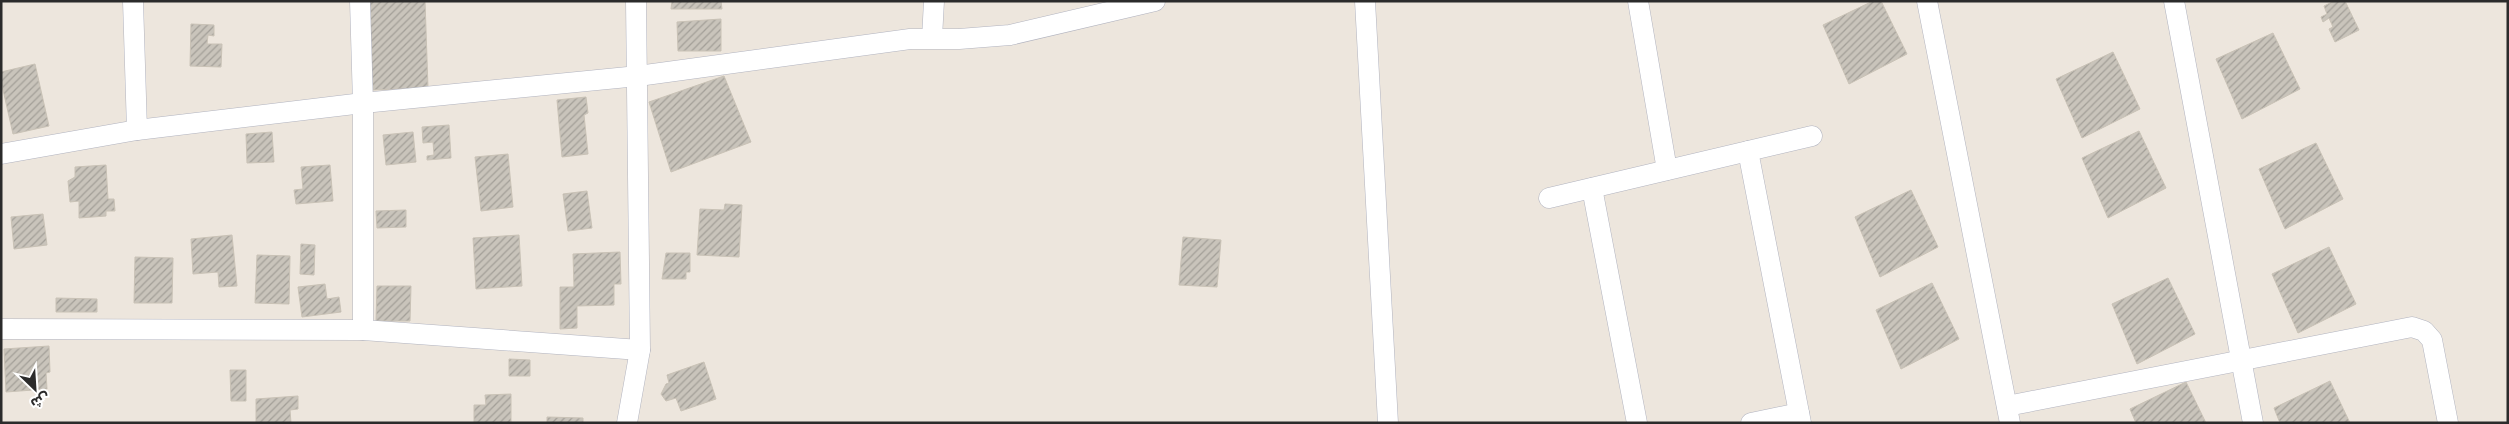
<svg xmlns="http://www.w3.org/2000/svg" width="2509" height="424" font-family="Cabin,'Noto Sans Arabic',sans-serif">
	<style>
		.building { fill: url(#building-hatch); stroke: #c9c2b6 }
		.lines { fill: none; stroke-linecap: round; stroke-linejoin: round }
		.minor-casing { stroke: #b1b3bf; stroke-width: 21 }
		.minor { stroke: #fff; stroke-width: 20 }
	</style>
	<defs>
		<pattern id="building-hatch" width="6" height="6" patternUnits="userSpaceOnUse" patternTransform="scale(1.25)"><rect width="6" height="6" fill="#c9c4bb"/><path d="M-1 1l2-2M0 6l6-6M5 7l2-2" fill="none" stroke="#a39f98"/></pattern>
	</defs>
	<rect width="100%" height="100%" fill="#ede6dd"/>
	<g class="building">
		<path d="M 369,1 L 425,1 L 428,88 L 372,90 Z"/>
		<path d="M 672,1 L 721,1 L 722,9 L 671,9 Z"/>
		<path d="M 1873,1 L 1881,1 L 1907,54 L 1849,84 L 1823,25 Z"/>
		<path d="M 2334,1 L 2345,1 L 2359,30 L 2335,42 L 2329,29 L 2333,27 L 2329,18 L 2323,22 L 2321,17 L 2327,14 L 2324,6 Z"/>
		<path d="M 721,19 L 721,51 L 678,51 L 677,22 Z"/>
		<path d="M 191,24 L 214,25 L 214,36 L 208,35 L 207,44 L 222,44 L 221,67 L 190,66 Z"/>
		<path d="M 2273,33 L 2300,89 L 2242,119 L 2216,59 Z"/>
		<path d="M 2113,52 L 2140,109 L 2082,138 L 2056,79 Z"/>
		<path d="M 35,64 L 49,126 L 13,134 L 1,81 L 1,72 Z"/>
		<path d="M 724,76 L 751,142 L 671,172 L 649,102 Z"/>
		<path d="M 586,97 L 588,113 L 584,115 L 588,154 L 562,157 L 557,100 Z"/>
		<path d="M 449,125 L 451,158 L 427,160 L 427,156 L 434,155 L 433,142 L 423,143 L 422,127 Z"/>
		<path d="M 2139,131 L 2166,188 L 2108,218 L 2082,158 Z"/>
		<path d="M 272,132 L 274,162 L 247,163 L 246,134 Z"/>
		<path d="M 413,132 L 416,162 L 386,165 L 383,135 Z"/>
		<path d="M 2316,143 L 2343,199 L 2285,229 L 2259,169 Z"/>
		<path d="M 508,154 L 513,207 L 481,211 L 475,157 Z"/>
		<path d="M 106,165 L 108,199 L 114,199 L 115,211 L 106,211 L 106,216 L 79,218 L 79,201 L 70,202 L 68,181 L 75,177 L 75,167 Z"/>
		<path d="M 330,165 L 333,201 L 296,204 L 294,190 L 303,189 L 301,167 Z"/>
		<path d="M 1911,190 L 1938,247 L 1880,277 L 1855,217 Z"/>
		<path d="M 587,191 L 592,228 L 568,231 L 563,194 Z"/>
		<path d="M 725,204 L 742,205 L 739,257 L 697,255 L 700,209 L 724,210 Z"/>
		<path d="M 406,210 L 406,227 L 377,228 L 376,211 Z"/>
		<path d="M 43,214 L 47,245 L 14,249 L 11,217 Z"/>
		<path d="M 232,235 L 237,286 L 219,287 L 218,272 L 193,274 L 191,239 Z"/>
		<path d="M 519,235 L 522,286 L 476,289 L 473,238 Z"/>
		<path d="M 1183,237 L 1221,240 L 1217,287 L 1179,285 Z"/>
		<path d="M 301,244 L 315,245 L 314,275 L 300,274 Z"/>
		<path d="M 2329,247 L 2356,304 L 2298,333 L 2272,274 Z"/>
		<path d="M 620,252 L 621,284 L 614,284 L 614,305 L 577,306 L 577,328 L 560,329 L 560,287 L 574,287 L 573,254 Z"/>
		<path d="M 666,253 L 690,253 L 690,272 L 686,272 L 686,279 L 662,279 Z"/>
		<path d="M 257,255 L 290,256 L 289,304 L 255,303 Z"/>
		<path d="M 135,257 L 173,258 L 172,303 L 134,303 Z"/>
		<path d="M 2168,278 L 2195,334 L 2137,364 L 2112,304 Z"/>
		<path d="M 1932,283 L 1959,339 L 1901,369 L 1876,310 Z"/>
		<path d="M 325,284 L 327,299 L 339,297 L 341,312 L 302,317 L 298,287 Z"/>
		<path d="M 377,286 L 411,286 L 410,321 L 376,321 Z"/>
		<path d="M 56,298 L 97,299 L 97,312 L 56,312 Z"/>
		<path d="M 49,346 L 50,372 L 46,373 L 47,389 L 6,392 L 4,349 Z"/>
		<path d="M 509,359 L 530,360 L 530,376 L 509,376 Z"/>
		<path d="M 704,362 L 716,399 L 681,411 L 676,398 L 666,401 L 661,394 L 666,384 L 669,383 L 667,375 Z"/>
		<path d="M 230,370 L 246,370 L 246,401 L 231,401 Z"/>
		<path d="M 2330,381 L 2350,423 L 2280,423 L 2274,408 Z"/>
		<path d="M 2186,382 L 2206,423 L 2136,423 L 2130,409 Z"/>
		<path d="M 511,394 L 511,423 L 474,423 L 474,405 L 486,405 L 485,395 Z"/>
		<path d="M 298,396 L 298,409 L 290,410 L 291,423 L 256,423 L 256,399 Z"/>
		<path d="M 547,417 L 583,418 L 583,423 L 547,423 Z"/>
	</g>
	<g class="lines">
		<defs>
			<g id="minor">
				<path d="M 133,1 L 137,130"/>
				<path d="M 360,1 L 363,103 L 363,330"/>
				<path d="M 1365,1 L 1388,423"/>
				<path d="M 1638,1 L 1667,170"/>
				<path d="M 1927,1 L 2010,423"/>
				<path d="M 2174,1 L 2253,423"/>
				<path d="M 932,38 L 934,1"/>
				<path d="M 1748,151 L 1801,423"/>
				<path d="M 1,154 L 137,130 L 363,103 L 638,76 L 910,39 L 959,39 L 1010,35 L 1155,1"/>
				<path d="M 1592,188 L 1637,423"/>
				<path d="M 1549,198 L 1812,136"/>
				<path d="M 1,329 L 363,330 L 640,350"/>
				<path d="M 2007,406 L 2412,327 L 2424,331 L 2432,340 L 2448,423"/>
				<path d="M 627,423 L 640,350 L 636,1"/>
				<path d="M 1751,423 L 1799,413"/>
			</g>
		</defs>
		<use href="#minor" class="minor-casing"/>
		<use href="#minor" class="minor"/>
	</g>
	<rect width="2509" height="424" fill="none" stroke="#2b2b2b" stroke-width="5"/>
	<g transform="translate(35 389) rotate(155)" stroke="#ffffff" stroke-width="4" paint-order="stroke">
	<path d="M0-4L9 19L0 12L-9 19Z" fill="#2b2b2b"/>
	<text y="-8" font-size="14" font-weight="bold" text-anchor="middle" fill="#2b2b2b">ش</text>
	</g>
</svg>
